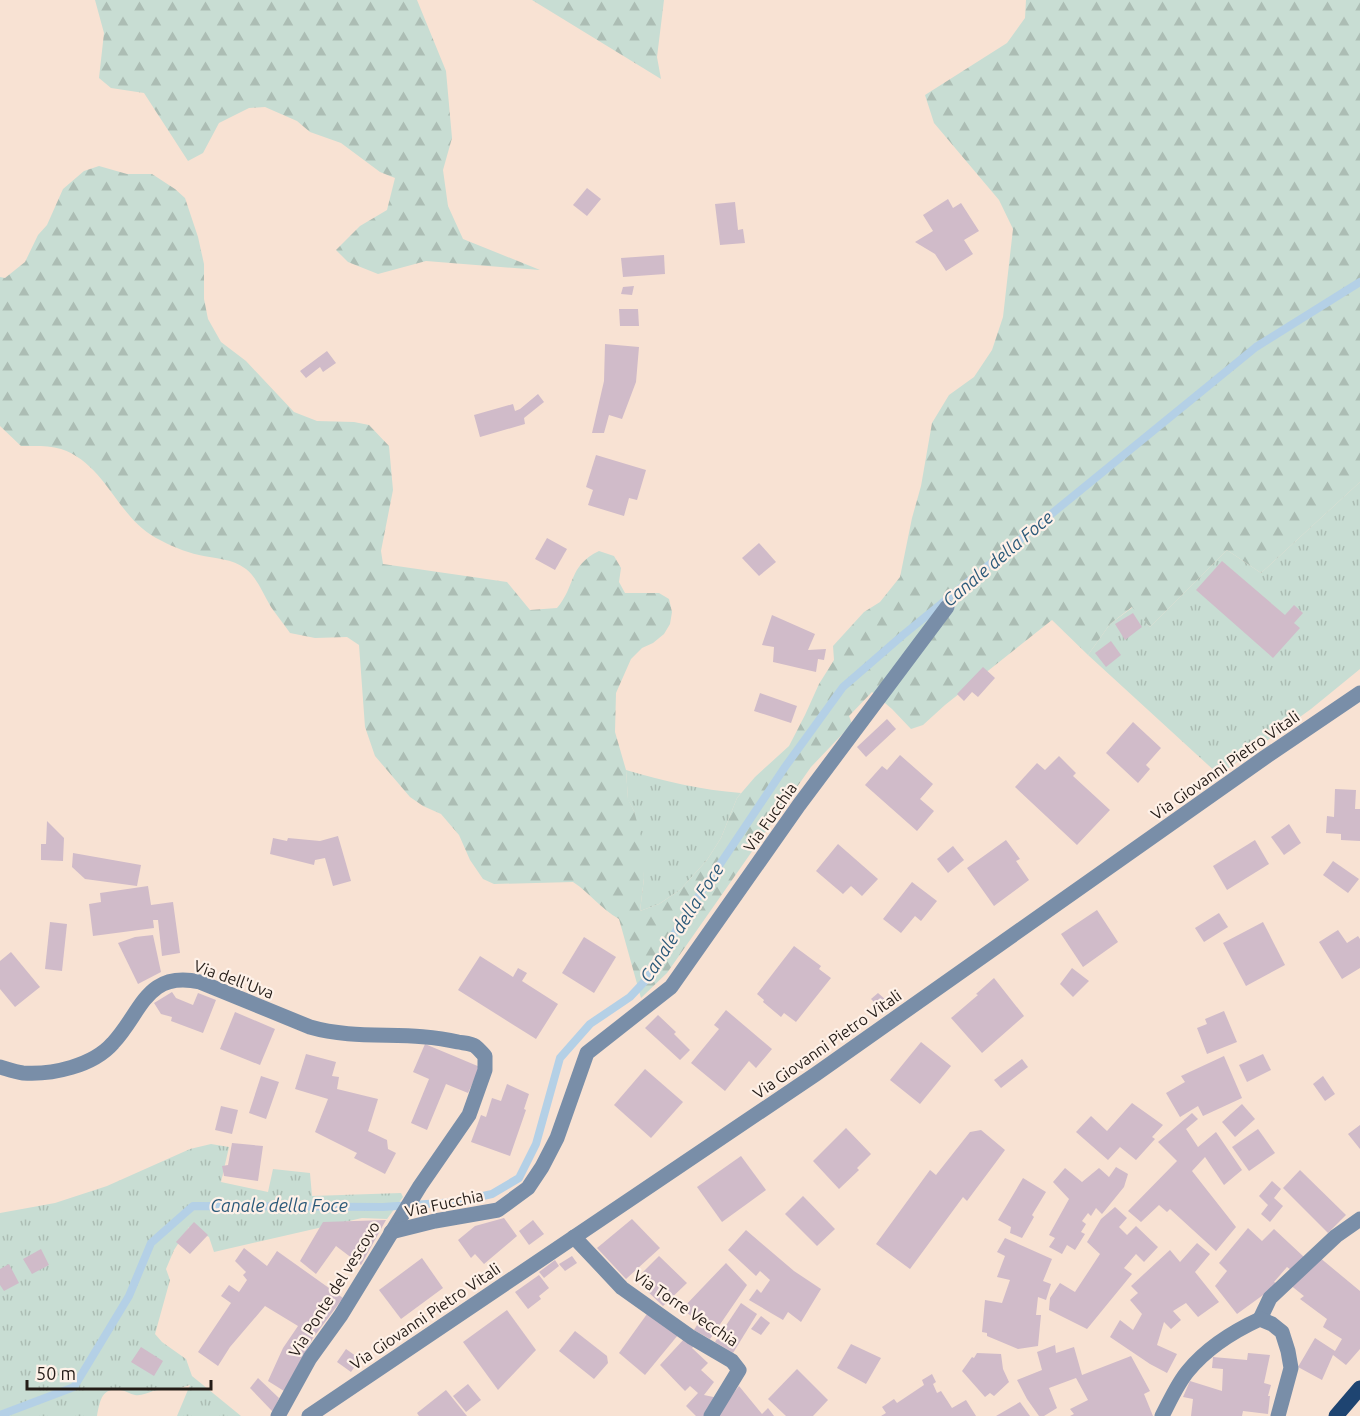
<svg xmlns="http://www.w3.org/2000/svg" width="1360" height="1416" font-family="Ubuntu,sans-serif">
	<style>
		.grass { fill: url(#grass-tufts) }
		.forest { fill: url(#forest-firs) }
		.lines { fill: none; stroke-linecap: round; stroke-linejoin: round }
		.stream { stroke: #b4d0e6; stroke-width: 8 }
		.building { fill: #d0bbc9 }
		.minor { stroke: #798ea8; stroke-width: 15 }
		.major { stroke: #1e4471; stroke-width: 15 }
		.labels { text-anchor: middle; stroke-width: 4.5; stroke-linejoin: round; paint-order: stroke }
		.street-label { font-size: 16px; fill: #241c17; stroke: #fef1e8 }
		.water-label { font-size: 18px; font-style: italic; fill: #2c5a7a; stroke: #fef1e8 }
	</style>
	<defs>
		<pattern id="grass-tufts" width="24" height="20" patternUnits="userSpaceOnUse" patternTransform="scale(1.5)"><rect width="24" height="20" fill="#c8ddd3"/><path d="M3 7l-1-3M5 7V3M7 7l1-3M15 17l-1-3M17 17v-4M19 17l1-3" fill="none" stroke="#acbdb4"/></pattern>
		<pattern id="forest-firs" width="22" height="20" patternUnits="userSpaceOnUse" patternTransform="scale(1.5)"><rect width="22" height="20" fill="#c8ddd3"/><path d="M5 1l3.5 6h-7zM16 11l3.5 6h-7z" fill="#acbdb4"/></pattern>
	</defs>
	<rect width="100%" height="100%" fill="#f8e2d3"/>
	<g class="grass">
		<path d="M 1360,482 L 1360,669 L 1311,709 L 1219,775 L 1088,655 L 1110,624 L 1133,607 L 1150,627 L 1227,550 L 1261,573 Z"/>
		<path d="M 626,770 C 663,781 701,790 741,793 L 737,798 L 721,838 L 707,860 L 680,890 L 659,904 L 640,911 L 644,878 L 634,811 L 628,800 Z"/>
		<path d="M 211,1144 L 229,1147 L 221,1182 L 268,1192 L 273,1169 L 310,1173 L 312,1196 L 401,1193 L 403,1197 L 387,1219 L 362,1218 L 214,1252 L 209,1237 L 189,1227 L 174,1250 L 166,1269 L 170,1280 L 155,1334 L 162,1342 L 186,1359 L 192,1376 L 241,1416 L 177,1416 L 190,1385 C 177,1390 166,1389 153,1391 C 147,1393 141,1396 135,1395 C 130,1394 126,1391 121,1390 C 102,1387 100,1400 97,1416 L 0,1416 L 0,1213 L 55,1203 L 107,1186 L 190,1149 Z"/>
	</g>
	<g class="forest">
		<path d="M 95,0 L 417,0 L 446,71 L 452,138 L 443,170 L 448,206 L 463,239 L 540,270 L 426,261 L 378,274 L 348,262 L 336,250 L 360,226 L 387,210 L 395,178 L 380,172 L 341,143 L 310,132 L 297,121 L 265,107 L 249,108 L 219,123 L 203,153 L 188,161 L 144,93 L 111,88 L 99,78 L 104,33 Z"/>
		<path d="M 532,0 L 664,0 L 657,57 L 661,79 Z"/>
		<path d="M 1026,0 L 1360,0 L 1360,482 L 1261,573 L 1227,550 L 1150,627 L 1132,607 L 1110,624 L 1088,655 L 1052,620 L 945,705 L 923,725 L 911,729 L 892,709 L 872,692 L 849,716 L 852,724 L 811,767 L 667,973 L 641,998 L 619,919 C 601,909 590,893 573,882 L 494,884 L 483,879 L 470,860 L 459,835 L 441,814 L 423,806 L 410,797 L 375,756 L 365,727 L 359,645 L 347,637 L 315,638 L 290,633 C 284,624 277,616 271,607 C 263,594 258,579 246,569 C 232,558 215,559 199,555 C 185,552 169,545 156,538 C 116,516 106,464 61,449 C 48,445 34,446 21,446 L 0,426 L 0,277 L 5,278 L 25,262 L 38,235 L 47,225 L 63,189 L 84,171 L 99,166 L 127,174 L 152,174 L 175,189 L 185,198 L 198,237 L 204,264 L 204,299 L 208,319 L 221,342 L 246,361 L 294,412 L 317,421 L 354,422 L 369,425 L 389,446 L 393,490 L 381,551 L 383,564 L 507,582 L 530,610 L 557,608 C 576,586 568,566 599,551 L 614,556 L 621,568 L 619,582 L 625,593 L 659,593 L 669,599 L 672,612 L 670,624 L 664,634 L 653,643 L 642,648 L 631,659 L 616,693 L 615,732 L 626,770 L 628,799 L 634,811 L 642,840 L 644,878 L 640,911 L 659,904 L 680,890 L 707,860 L 721,838 L 737,798 L 755,777 L 789,746 L 805,715 L 819,684 L 834,660 L 833,646 L 864,612 L 880,602 L 900,577 L 912,518 L 921,486 L 932,423 L 949,395 L 974,377 L 992,350 L 1003,317 L 1013,229 L 999,200 L 934,123 L 925,95 L 1007,43 L 1025,18 Z"/>
	</g>
	<g class="lines">
		<path class="stream" d="M 0,1415 L 74,1387 L 129,1296 L 151,1243 L 193,1206 L 383,1207 L 456,1202 L 492,1194 L 519,1178 L 536,1144 L 560,1058 L 590,1024 L 630,997 L 645,981 L 684,918 L 785,767 L 843,687 L 903,635 L 1256,347 L 1360,282"/>
	</g>
	<g class="building">
		<path d="M 587,188 L 601,199 L 587,216 L 573,205 Z"/>
		<path d="M 948,199 L 953,208 L 961,203 L 979,231 L 964,240 L 973,254 L 946,271 L 935,254 L 915,242 L 933,231 L 923,215 Z"/>
		<path d="M 735,202 L 738,230 L 743,229 L 745,243 L 720,245 L 715,204 Z"/>
		<path d="M 664,255 L 665,274 L 623,277 L 621,258 Z"/>
		<path d="M 634,286 L 632,295 L 621,294 L 623,287 Z"/>
		<path d="M 619,309 L 638,309 L 639,326 L 620,326 Z"/>
		<path d="M 605,344 L 639,347 L 636,382 L 622,419 L 609,415 L 604,433 L 592,433 L 604,381 Z"/>
		<path d="M 327,351 L 336,363 L 323,372 L 320,367 L 306,378 L 300,371 Z"/>
		<path d="M 538,394 L 544,402 L 524,418 L 525,424 L 480,437 L 474,415 L 513,404 L 515,411 L 520,409 Z"/>
		<path d="M 596,455 L 646,470 L 637,500 L 629,498 L 624,516 L 588,505 L 593,490 L 586,487 Z"/>
		<path d="M 547,538 L 567,549 L 555,570 L 535,559 Z"/>
		<path d="M 759,543 L 776,562 L 759,576 L 742,558 Z"/>
		<path d="M 1222,561 L 1285,615 L 1294,605 L 1303,613 L 1294,623 L 1300,628 L 1273,658 L 1196,590 Z"/>
		<path d="M 1133,613 L 1142,627 L 1125,640 L 1115,624 Z"/>
		<path d="M 772,615 L 815,634 L 808,650 L 826,649 L 824,660 L 818,659 L 816,672 L 773,662 L 774,647 L 762,645 Z"/>
		<path d="M 1111,641 L 1121,655 L 1106,667 L 1095,653 Z"/>
		<path d="M 983,667 L 995,678 L 978,697 L 972,692 L 964,701 L 957,694 Z"/>
		<path d="M 760,693 L 797,706 L 791,723 L 754,711 Z"/>
		<path d="M 887,719 L 896,729 L 866,757 L 857,747 Z"/>
		<path d="M 1133,722 L 1161,748 L 1146,765 L 1150,769 L 1138,783 L 1106,753 Z"/>
		<path d="M 900,755 L 933,784 L 920,799 L 934,811 L 917,831 L 865,785 L 882,766 L 887,770 Z"/>
		<path d="M 1059,756 L 1076,773 L 1073,776 L 1110,810 L 1077,845 L 1015,787 L 1037,763 L 1045,770 Z"/>
		<path d="M 1335,789 L 1356,790 L 1355,809 L 1360,809 L 1360,841 L 1341,840 L 1341,834 L 1326,833 L 1327,816 L 1334,817 Z"/>
		<path d="M 47,821 L 64,838 L 63,861 L 41,860 L 41,844 L 46,844 Z"/>
		<path d="M 1289,824 L 1301,843 L 1284,855 L 1271,837 Z"/>
		<path d="M 338,836 L 351,881 L 333,886 L 325,858 L 315,860 L 314,865 L 270,854 L 273,838 L 287,841 L 288,838 L 320,841 Z"/>
		<path d="M 1006,840 L 1020,859 L 1016,861 L 1029,880 L 994,906 L 967,868 Z"/>
		<path d="M 1255,840 L 1269,864 L 1227,890 L 1213,866 Z"/>
		<path d="M 838,844 L 878,879 L 862,896 L 851,886 L 843,894 L 816,871 Z"/>
		<path d="M 953,846 L 964,860 L 948,873 L 937,859 Z"/>
		<path d="M 73,853 L 141,865 L 137,886 L 85,879 L 72,867 Z"/>
		<path d="M 1333,861 L 1359,879 L 1348,893 L 1323,875 Z"/>
		<path d="M 912,882 L 937,901 L 921,921 L 915,916 L 901,933 L 883,919 Z"/>
		<path d="M 148,886 L 151,905 L 173,902 L 180,953 L 162,956 L 158,920 L 153,920 L 154,928 L 93,936 L 89,904 L 101,902 L 100,893 Z"/>
		<path d="M 1097,910 L 1118,942 L 1083,967 L 1061,934 Z"/>
		<path d="M 1219,913 L 1228,927 L 1204,942 L 1195,928 Z"/>
		<path d="M 50,922 L 67,924 L 62,971 L 45,969 Z"/>
		<path d="M 1263,922 L 1285,965 L 1246,986 L 1223,943 Z"/>
		<path d="M 1338,930 L 1347,943 L 1358,936 L 1360,939 L 1360,968 L 1342,979 L 1319,942 Z"/>
		<path d="M 153,935 L 161,972 L 138,984 L 118,943 L 135,937 Z"/>
		<path d="M 584,937 L 616,957 L 594,993 L 562,973 Z"/>
		<path d="M 794,946 L 821,966 L 819,969 L 831,978 L 796,1022 L 784,1013 L 781,1017 L 763,1002 L 764,1000 L 757,994 Z"/>
		<path d="M 11,952 L 40,987 L 15,1007 L 0,989 L 0,961 Z"/>
		<path d="M 480,956 L 513,977 L 518,968 L 527,973 L 522,981 L 558,1004 L 536,1039 L 458,990 Z"/>
		<path d="M 1072,968 L 1089,981 L 1073,997 L 1060,984 Z"/>
		<path d="M 994,978 L 1024,1016 L 982,1053 L 951,1018 L 978,995 L 976,994 Z"/>
		<path d="M 172,992 L 176,998 L 193,1005 L 198,993 L 216,1000 L 203,1033 L 171,1021 L 172,1017 L 161,1014 L 154,1003 Z"/>
		<path d="M 878,993 L 887,1001 L 880,1008 L 871,999 Z"/>
		<path d="M 726,1010 L 772,1049 L 756,1068 L 749,1061 L 725,1091 L 691,1063 L 719,1029 L 714,1025 Z"/>
		<path d="M 1224,1011 L 1237,1042 L 1207,1054 L 1197,1028 L 1207,1024 L 1205,1019 Z"/>
		<path d="M 235,1012 L 275,1029 L 260,1065 L 220,1049 Z"/>
		<path d="M 658,1015 L 676,1032 L 674,1034 L 690,1050 L 680,1060 L 645,1028 Z"/>
		<path d="M 921,1042 L 951,1066 L 920,1104 L 890,1080 Z"/>
		<path d="M 425,1044 L 480,1067 L 468,1093 L 446,1084 L 427,1130 L 411,1123 L 429,1079 L 413,1072 Z"/>
		<path d="M 306,1054 L 336,1062 L 332,1076 L 339,1077 L 337,1089 L 378,1099 L 368,1131 L 387,1140 L 388,1149 L 396,1153 L 385,1174 L 354,1158 L 357,1153 L 315,1132 L 328,1099 L 295,1089 Z"/>
		<path d="M 1263,1054 L 1271,1070 L 1247,1082 L 1239,1065 Z"/>
		<path d="M 1224,1056 L 1242,1098 L 1203,1116 L 1198,1106 L 1180,1117 L 1166,1093 L 1185,1082 L 1181,1076 Z"/>
		<path d="M 1022,1059 L 1028,1067 L 1001,1088 L 994,1080 Z"/>
		<path d="M 645,1069 L 683,1102 L 651,1138 L 614,1105 Z"/>
		<path d="M 261,1076 L 279,1082 L 266,1119 L 249,1113 Z"/>
		<path d="M 1323,1076 L 1335,1094 L 1325,1101 L 1313,1084 Z"/>
		<path d="M 507,1084 L 529,1094 L 524,1109 L 526,1110 L 510,1156 L 471,1142 L 481,1115 L 486,1117 L 492,1098 L 501,1101 Z"/>
		<path d="M 1132,1103 L 1163,1125 L 1152,1137 L 1155,1139 L 1136,1160 L 1120,1147 L 1108,1160 L 1076,1132 L 1091,1116 L 1107,1131 Z"/>
		<path d="M 1242,1104 L 1255,1119 L 1235,1137 L 1222,1122 Z"/>
		<path d="M 221,1106 L 238,1110 L 232,1134 L 215,1130 Z"/>
		<path d="M 1192,1113 L 1198,1119 L 1186,1129 L 1198,1147 L 1216,1132 L 1242,1170 L 1224,1185 L 1205,1157 L 1192,1171 L 1236,1227 L 1216,1251 L 1170,1209 L 1167,1212 L 1159,1205 L 1141,1222 L 1128,1211 L 1177,1161 L 1158,1142 Z"/>
		<path d="M 1360,1125 L 1360,1149 L 1348,1134 Z"/>
		<path d="M 846,1128 L 871,1154 L 857,1168 L 859,1170 L 839,1189 L 813,1161 Z"/>
		<path d="M 1258,1129 L 1275,1153 L 1249,1171 L 1232,1147 Z"/>
		<path d="M 981,1130 L 1005,1150 L 967,1201 L 963,1197 L 910,1269 L 876,1244 L 930,1170 L 936,1175 L 970,1132 Z"/>
		<path d="M 232,1143 L 263,1146 L 258,1181 L 224,1176 L 222,1166 L 228,1165 Z"/>
		<path d="M 741,1156 L 766,1190 L 722,1222 L 697,1187 Z"/>
		<path d="M 1116,1167 L 1128,1174 L 1124,1187 L 1102,1214 L 1096,1208 L 1091,1216 L 1088,1213 L 1082,1221 L 1086,1224 L 1081,1232 L 1085,1234 L 1075,1250 L 1067,1245 L 1062,1254 L 1049,1247 L 1055,1238 L 1049,1235 L 1069,1199 L 1053,1182 L 1065,1168 L 1082,1182 L 1099,1168 L 1109,1177 Z"/>
		<path d="M 1300,1170 L 1346,1215 L 1328,1233 L 1283,1188 Z"/>
		<path d="M 1023,1178 L 1046,1192 L 1032,1215 L 1034,1217 L 1022,1238 L 1010,1233 L 1011,1227 L 998,1220 Z"/>
		<path d="M 1272,1181 L 1281,1189 L 1274,1198 L 1283,1206 L 1270,1222 L 1261,1214 L 1268,1205 L 1259,1196 Z"/>
		<path d="M 803,1196 L 835,1229 L 817,1246 L 785,1214 Z"/>
		<path d="M 1115,1207 L 1127,1218 L 1119,1227 L 1127,1235 L 1136,1226 L 1158,1247 L 1144,1262 L 1136,1254 L 1124,1268 L 1132,1274 L 1087,1329 L 1049,1310 L 1050,1298 L 1060,1283 L 1075,1292 L 1100,1254 L 1087,1242 L 1101,1219 Z"/>
		<path d="M 504,1218 L 517,1236 L 484,1264 L 475,1254 L 471,1258 L 458,1240 L 475,1226 Z"/>
		<path d="M 632,1219 L 660,1248 L 626,1279 L 597,1248 Z"/>
		<path d="M 386,1220 L 361,1265 L 336,1246 L 316,1274 L 300,1261 L 323,1222 Z"/>
		<path d="M 533,1220 L 544,1234 L 529,1245 L 519,1231 Z"/>
		<path d="M 194,1222 L 208,1235 L 190,1254 L 176,1242 Z"/>
		<path d="M 1248,1228 L 1262,1241 L 1274,1229 L 1304,1257 L 1291,1270 L 1287,1267 L 1274,1282 L 1278,1284 L 1237,1314 L 1215,1286 L 1227,1271 L 1219,1263 Z"/>
		<path d="M 746,1230 L 794,1271 L 821,1289 L 801,1322 L 788,1312 L 783,1320 L 749,1300 L 757,1289 L 761,1293 L 770,1280 L 760,1271 L 756,1276 L 728,1250 Z"/>
		<path d="M 1005,1238 L 1052,1259 L 1043,1281 L 1051,1284 L 1046,1300 L 1038,1297 L 1036,1315 L 1041,1315 L 1038,1346 L 1018,1349 L 987,1336 L 987,1333 L 982,1332 L 985,1300 L 1002,1303 L 1010,1280 L 997,1277 L 1005,1256 L 997,1252 Z"/>
		<path d="M 1197,1243 L 1210,1254 L 1195,1272 L 1219,1302 L 1198,1317 L 1186,1303 L 1173,1311 L 1181,1320 L 1171,1329 L 1164,1322 L 1157,1345 L 1177,1354 L 1167,1373 L 1150,1364 L 1110,1337 L 1120,1320 L 1133,1330 L 1142,1314 L 1130,1300 L 1138,1293 L 1131,1286 L 1170,1250 L 1180,1262 Z"/>
		<path d="M 244,1248 L 267,1266 L 277,1251 L 343,1298 L 313,1338 L 284,1391 L 268,1381 L 283,1348 L 298,1326 L 265,1306 L 230,1347 L 218,1366 L 198,1352 L 231,1303 L 221,1296 L 229,1285 L 239,1292 L 247,1280 L 243,1275 L 246,1272 L 235,1261 Z"/>
		<path d="M 41,1249 L 49,1265 L 32,1274 L 23,1259 Z"/>
		<path d="M 572,1256 L 577,1263 L 565,1271 L 559,1264 Z"/>
		<path d="M 659,1256 L 687,1283 L 663,1306 L 645,1289 L 647,1286 L 639,1276 Z"/>
		<path d="M 1319,1257 L 1360,1291 L 1360,1349 L 1346,1365 L 1333,1355 L 1322,1380 L 1298,1367 L 1315,1338 L 1335,1351 L 1342,1339 L 1323,1327 L 1327,1319 L 1300,1299 L 1304,1296 L 1289,1284 Z"/>
		<path d="M 422,1258 L 443,1288 L 401,1319 L 379,1290 Z"/>
		<path d="M 555,1260 L 559,1266 L 544,1278 L 539,1272 Z"/>
		<path d="M 726,1263 L 747,1285 L 710,1339 L 694,1330 L 699,1322 L 682,1309 Z"/>
		<path d="M 9,1264 L 19,1283 L 4,1291 L 0,1285 L 0,1269 Z"/>
		<path d="M 539,1275 L 549,1288 L 539,1296 L 541,1299 L 528,1309 L 515,1292 Z"/>
		<path d="M 741,1303 L 757,1314 L 733,1353 L 715,1342 Z"/>
		<path d="M 507,1310 L 536,1350 L 498,1390 L 463,1342 Z"/>
		<path d="M 647,1314 L 678,1335 L 645,1375 L 619,1353 Z"/>
		<path d="M 761,1316 L 770,1323 L 761,1335 L 751,1329 Z"/>
		<path d="M 575,1331 L 607,1356 L 608,1363 L 594,1379 L 559,1351 Z"/>
		<path d="M 685,1338 L 694,1346 L 692,1348 L 708,1363 L 701,1370 L 714,1382 L 704,1395 L 718,1398 L 705,1416 L 696,1416 L 686,1406 L 698,1393 L 690,1386 L 685,1391 L 660,1365 Z"/>
		<path d="M 851,1344 L 881,1358 L 866,1384 L 837,1368 Z"/>
		<path d="M 1055,1345 L 1056,1353 L 1074,1347 L 1082,1375 L 1131,1356 L 1150,1391 L 1144,1394 L 1153,1416 L 1070,1416 L 1074,1414 L 1070,1409 L 1088,1400 L 1076,1378 L 1049,1388 L 1057,1408 L 1044,1416 L 1039,1416 L 1027,1399 L 1017,1380 L 1042,1370 L 1037,1352 Z"/>
		<path d="M 141,1347 L 163,1361 L 154,1376 L 131,1362 Z"/>
		<path d="M 346,1349 L 360,1359 L 351,1372 L 337,1362 Z"/>
		<path d="M 977,1353 L 1001,1354 L 1003,1369 L 1009,1382 L 994,1396 L 990,1393 L 985,1397 L 962,1371 L 972,1357 L 974,1358 Z"/>
		<path d="M 1248,1353 L 1270,1355 L 1264,1383 L 1271,1385 L 1268,1396 L 1270,1396 L 1268,1414 L 1243,1411 L 1242,1416 L 1191,1416 L 1193,1399 L 1183,1397 L 1190,1381 L 1222,1391 L 1223,1369 L 1212,1368 L 1213,1357 L 1247,1360 Z"/>
		<path d="M 797,1369 L 828,1400 L 813,1416 L 786,1416 L 768,1399 Z"/>
		<path d="M 932,1374 L 936,1382 L 933,1384 L 937,1393 L 941,1391 L 952,1408 L 966,1400 L 976,1416 L 881,1416 L 886,1413 L 882,1407 L 894,1399 L 897,1403 L 924,1385 L 922,1380 Z"/>
		<path d="M 258,1378 L 279,1398 L 273,1412 L 250,1388 Z"/>
		<path d="M 468,1384 L 481,1400 L 466,1412 L 453,1396 Z"/>
		<path d="M 739,1386 L 762,1414 L 768,1408 L 774,1416 L 718,1416 L 717,1414 Z"/>
		<path d="M 446,1390 L 467,1416 L 419,1416 L 417,1413 Z"/>
		<path d="M 1020,1402 L 1030,1416 L 996,1416 Z"/>
	</g>
	<g class="lines">
		<g class="minor">
			<path d="M 0,1067 C 7,1069 15,1072 23,1073 C 52,1075 93,1066 113,1043 C 142,1012 146,970 200,982 L 310,1027 C 358,1041 409,1030 458,1042 C 463,1043 471,1043 475,1046 C 479,1049 482,1053 485,1056 L 485,1070 L 469,1115 L 420,1186 L 341,1315 L 310,1358 L 278,1416"/>
			<path d="M 391,1232 L 435,1221 L 498,1210 L 528,1188 L 542,1167 L 557,1138 L 587,1053 L 671,987 L 799,805 L 947,607"/>
			<path d="M 574,1237 L 622,1288 L 691,1337 L 732,1361 L 739,1370 L 711,1416"/>
			<path d="M 1260,1319 L 1270,1298 L 1336,1236 L 1360,1219"/>
			<path d="M 309,1416 L 816,1074 L 1264,758 L 1360,693"/>
			<path d="M 1162,1416 C 1170,1401 1177,1384 1188,1371 C 1206,1349 1234,1331 1260,1319 L 1272,1324 L 1282,1332 L 1288,1351 L 1291,1368 L 1278,1416"/>
		</g>
		<path class="major" d="M 1336,1416 L 1360,1388"/>
	</g>
	<g class="labels">
		<g class="street-label">
			<text transform="translate(1225 765) rotate(-35)" y="6">Via Giovanni Pietro Vitali</text>
			<text transform="translate(770 817) rotate(-55)" y="6">Via Fucchia</text>
			<text transform="translate(234 979) rotate(20)" y="6">Via dell'Uva</text>
			<text transform="translate(827 1044) rotate(-35)" y="6">Via Giovanni Pietro Vitali</text>
			<text transform="translate(444 1203) rotate(-12)" y="6">Via Fucchia</text>
			<text transform="translate(334 1289) rotate(-58)" y="6">Via Ponte del vescovo</text>
			<text transform="translate(686 1308) rotate(34)" y="6">Via Torre Vecchia</text>
			<text transform="translate(425 1316) rotate(-34)" y="6">Via Giovanni Pietro Vitali</text>
		</g>
		<g class="water-label">
			<text transform="translate(998 559) rotate(-40)" y="6">Canale della Foce</text>
			<text transform="translate(682 923) rotate(-57)" y="6">Canale della Foce</text>
			<text x="279" y="1212">Canale della Foce</text>
		</g>
	</g>
	<path d="M27 1380v9h184v-9" fill="none" stroke="#241c17" stroke-width="3"/>
	<text x="36" y="1380" font-size="18" fill="#241c17" stroke="#fef1e8" stroke-width="4.5" paint-order="stroke">50 m</text>
</svg>
